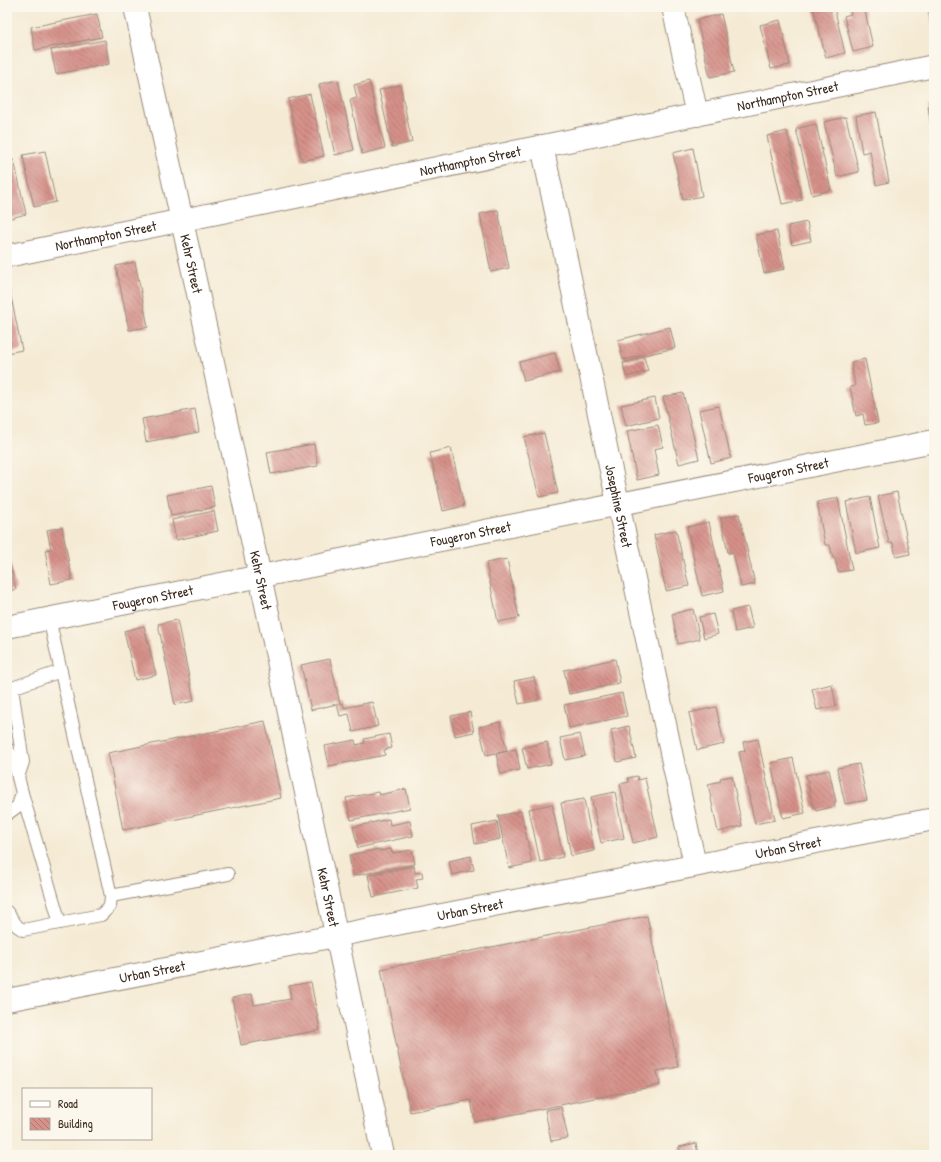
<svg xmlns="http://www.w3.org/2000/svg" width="941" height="1162" font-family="'Patrick Hand',sans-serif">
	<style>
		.building { fill: url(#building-back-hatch) }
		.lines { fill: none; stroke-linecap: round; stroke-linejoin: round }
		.service-casing { stroke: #988a7a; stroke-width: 14 }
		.minor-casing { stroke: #988a7a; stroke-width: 24 }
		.service { stroke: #fff; stroke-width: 12 }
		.minor { stroke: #fff; stroke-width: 22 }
		.labels { text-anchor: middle; stroke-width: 3; stroke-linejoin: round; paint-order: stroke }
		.street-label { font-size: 14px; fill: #3b2a1e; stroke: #fbf7ec }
	</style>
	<defs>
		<pattern id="building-back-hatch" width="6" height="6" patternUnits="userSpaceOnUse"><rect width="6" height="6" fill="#d5918a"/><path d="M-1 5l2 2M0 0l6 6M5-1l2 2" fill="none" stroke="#ae7770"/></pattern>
	</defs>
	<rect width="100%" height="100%" fill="#fbf7ec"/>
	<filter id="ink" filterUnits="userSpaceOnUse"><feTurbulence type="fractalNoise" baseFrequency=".025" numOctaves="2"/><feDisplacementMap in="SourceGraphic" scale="8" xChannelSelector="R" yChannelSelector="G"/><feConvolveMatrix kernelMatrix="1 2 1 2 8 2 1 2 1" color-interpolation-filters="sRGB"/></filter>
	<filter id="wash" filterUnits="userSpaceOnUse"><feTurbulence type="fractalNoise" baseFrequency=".012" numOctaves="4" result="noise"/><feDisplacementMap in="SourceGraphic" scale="16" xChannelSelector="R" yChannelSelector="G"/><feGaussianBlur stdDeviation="0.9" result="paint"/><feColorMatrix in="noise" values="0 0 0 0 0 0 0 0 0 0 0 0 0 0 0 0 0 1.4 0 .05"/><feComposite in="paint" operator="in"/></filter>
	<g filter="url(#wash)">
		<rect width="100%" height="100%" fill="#f5ebd5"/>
		<g id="blocks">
			<g class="building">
				<path d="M 813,7 L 834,7 L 845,53 L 826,58 Z"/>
				<path d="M 849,7 L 864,7 L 873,47 L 853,52 L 844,16 L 851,14 Z"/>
				<path d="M 929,7 L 934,7 L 934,26 L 933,26 Z"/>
				<path d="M 97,14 L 102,37 L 35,50 L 31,27 Z"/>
				<path d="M 721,14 L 734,72 L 710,77 L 697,20 Z"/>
				<path d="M 780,20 L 790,65 L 771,69 L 760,25 Z"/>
				<path d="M 105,40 L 109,64 L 56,74 L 51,50 Z"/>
				<path d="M 338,80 L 354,150 L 335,155 L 319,84 Z"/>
				<path d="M 369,81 L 385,148 L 362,154 L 350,100 L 357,98 L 354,85 Z"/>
				<path d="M 400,85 L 412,142 L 392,147 L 379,90 Z"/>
				<path d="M 310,94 L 324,156 L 302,161 L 288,99 Z"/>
				<path d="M 934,105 L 934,126 L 931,127 L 928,106 Z"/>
				<path d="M 876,112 L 889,182 L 876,185 L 870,151 L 862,153 L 856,116 Z"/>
				<path d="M 846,117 L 859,172 L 837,177 L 824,122 Z"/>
				<path d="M 816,124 L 831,190 L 812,195 L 796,129 Z"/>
				<path d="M 787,131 L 802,200 L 782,204 L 767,136 Z"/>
				<path d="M 693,148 L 702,196 L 683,200 L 673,153 Z"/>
				<path d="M 45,151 L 56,202 L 34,207 L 23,155 Z"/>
				<path d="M 14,160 L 26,214 L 7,219 L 7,162 Z"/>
				<path d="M 498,210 L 509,268 L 491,272 L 480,214 Z"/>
				<path d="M 807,222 L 811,241 L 792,245 L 788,226 Z"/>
				<path d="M 777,231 L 785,269 L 764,273 L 756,235 Z"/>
				<path d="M 135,262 L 148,327 L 129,330 L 116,266 Z"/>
				<path d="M 7,287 L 9,287 L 22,350 L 7,353 Z"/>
				<path d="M 670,327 L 675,348 L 623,360 L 618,340 Z"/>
				<path d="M 555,353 L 560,372 L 524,381 L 519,362 Z"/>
				<path d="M 644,357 L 648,371 L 626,377 L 623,363 Z"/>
				<path d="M 865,359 L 878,423 L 865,425 L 863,414 L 856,416 L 850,387 L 855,386 L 851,362 Z"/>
				<path d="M 683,393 L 699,459 L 679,464 L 663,397 Z"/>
				<path d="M 655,398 L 659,418 L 626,426 L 621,405 Z"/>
				<path d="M 719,406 L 731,458 L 711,463 L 699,410 Z"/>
				<path d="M 195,409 L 199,432 L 146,442 L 142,419 Z"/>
				<path d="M 658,425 L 663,447 L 654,449 L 659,475 L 637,480 L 627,431 Z"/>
				<path d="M 544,433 L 558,493 L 539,497 L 524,437 Z"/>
				<path d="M 314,444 L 318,466 L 271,474 L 267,452 Z"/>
				<path d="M 451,448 L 464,506 L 443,511 L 430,453 Z"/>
				<path d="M 211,486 L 215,507 L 171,516 L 167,495 Z"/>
				<path d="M 897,492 L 910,554 L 896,557 L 893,543 L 889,543 L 878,496 Z"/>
				<path d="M 870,497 L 880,548 L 856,553 L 846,502 Z"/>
				<path d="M 838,498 L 852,570 L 838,572 L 835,558 L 833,558 L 830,545 L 825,545 L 817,502 Z"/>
				<path d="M 214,511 L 218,531 L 176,540 L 172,520 Z"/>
				<path d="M 739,514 L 755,584 L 741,587 L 733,552 L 728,553 L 721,518 Z"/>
				<path d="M 709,522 L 724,591 L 702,596 L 687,527 Z"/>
				<path d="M 62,527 L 72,580 L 51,584 L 45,550 L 51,549 L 47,530 Z"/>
				<path d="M 676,530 L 689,586 L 666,591 L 654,535 Z"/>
				<path d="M 7,551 L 16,589 L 7,592 Z"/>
				<path d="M 507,559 L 519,618 L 498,622 L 486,563 Z"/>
				<path d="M 748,607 L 753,628 L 735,632 L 731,611 Z"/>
				<path d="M 693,609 L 700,639 L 678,644 L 672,614 Z"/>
				<path d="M 713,614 L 718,634 L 704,638 L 699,617 Z"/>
				<path d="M 177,620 L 194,701 L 175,705 L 158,624 Z"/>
				<path d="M 144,626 L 156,675 L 135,680 L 124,631 Z"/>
				<path d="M 330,659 L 340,704 L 343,703 L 344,708 L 372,702 L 378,726 L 353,732 L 349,714 L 340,716 L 337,704 L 311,710 L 301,665 Z"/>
				<path d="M 615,659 L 620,683 L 569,694 L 564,670 Z"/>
				<path d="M 534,677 L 539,700 L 519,704 L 514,681 Z"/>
				<path d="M 832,684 L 836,706 L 817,710 L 812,689 Z"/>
				<path d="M 622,693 L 627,716 L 569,728 L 564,705 Z"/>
				<path d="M 716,707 L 724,744 L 697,750 L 689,713 Z"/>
				<path d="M 470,712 L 474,732 L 455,736 L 451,716 Z"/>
				<path d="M 265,721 L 281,798 L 123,830 L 108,753 Z"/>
				<path d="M 500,722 L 507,751 L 486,755 L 479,727 Z"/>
				<path d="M 629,726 L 636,758 L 617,762 L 611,730 Z"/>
				<path d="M 389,734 L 392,748 L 384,750 L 385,755 L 329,766 L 325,746 L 355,740 L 356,745 L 365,743 L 364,739 Z"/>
				<path d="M 580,734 L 585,756 L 565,760 L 560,738 Z"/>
				<path d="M 758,739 L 775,820 L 755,824 L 739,752 L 745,751 L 743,742 Z"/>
				<path d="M 547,742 L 551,764 L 527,769 L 522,748 Z"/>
				<path d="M 516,749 L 520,770 L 501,774 L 496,754 Z"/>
				<path d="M 793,758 L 805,813 L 783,818 L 771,763 Z"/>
				<path d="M 859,764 L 867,800 L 845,804 L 837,768 Z"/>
				<path d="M 829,770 L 836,802 L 834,802 L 835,806 L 816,811 L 815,807 L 813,807 L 806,775 Z"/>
				<path d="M 637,776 L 638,780 L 645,778 L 658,837 L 633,843 L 620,784 L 629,782 L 628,778 Z"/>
				<path d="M 732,776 L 742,826 L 718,832 L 708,784 L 721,781 L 720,778 Z"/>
				<path d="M 406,789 L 410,808 L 351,820 L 346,798 L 378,792 L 379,795 Z"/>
				<path d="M 615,792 L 624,838 L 601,843 L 591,797 Z"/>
				<path d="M 584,799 L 594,851 L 571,856 L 561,803 Z"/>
				<path d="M 552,804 L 563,857 L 540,862 L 529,809 Z"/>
				<path d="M 521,811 L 532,863 L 509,868 L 498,816 Z"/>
				<path d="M 389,819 L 390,825 L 410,821 L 413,836 L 358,848 L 353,827 Z"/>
				<path d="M 497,821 L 500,839 L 475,844 L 472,826 Z"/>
				<path d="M 380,849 L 380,851 L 391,849 L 392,853 L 412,850 L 415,864 L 353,876 L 349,855 Z"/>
				<path d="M 471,856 L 474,870 L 452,875 L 449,861 Z"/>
				<path d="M 414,866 L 415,873 L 422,872 L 423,878 L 416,879 L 418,888 L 373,897 L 368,875 Z"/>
				<path d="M 647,916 L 678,1067 L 657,1071 L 660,1085 L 475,1122 L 471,1100 L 410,1112 L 381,969 Z"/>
				<path d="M 311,982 L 320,1030 L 241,1045 L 232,998 L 252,994 L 254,1005 L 291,999 L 289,986 Z"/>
				<path d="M 561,1107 L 568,1138 L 551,1141 L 545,1110 Z"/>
				<path d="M 696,1143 L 698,1155 L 681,1155 L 679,1147 Z"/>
			</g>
		</g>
	</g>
	<g filter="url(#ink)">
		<use href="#blocks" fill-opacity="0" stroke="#988a7a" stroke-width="1"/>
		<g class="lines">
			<defs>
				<g id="service">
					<path d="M 7,748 L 14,761 L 22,793 L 18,806 L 7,814"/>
					<path d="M 18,777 L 23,762 L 12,688 L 61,671"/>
					<path d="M 22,793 L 60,923"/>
					<path d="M 111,896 L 228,874"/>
					<path d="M 7,912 L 17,926 L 23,930 L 101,915 L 110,906 L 111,896 L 49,618"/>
				</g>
				<g id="minor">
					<path id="s1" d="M 135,7 L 260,576 L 383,1155"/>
					<path d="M 673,7 L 697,115"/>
					<path id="s2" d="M 542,146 L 695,865"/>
					<path id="s3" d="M 7,256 L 934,66"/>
					<path id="s4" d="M 7,627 L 934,441"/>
					<path id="s5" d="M 7,1000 L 934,819"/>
				</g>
			</defs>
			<use href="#service" class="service-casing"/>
			<use href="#minor" class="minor-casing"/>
			<use href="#service" class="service"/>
			<use href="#minor" class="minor"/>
		</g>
	</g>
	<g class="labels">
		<g class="street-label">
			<text dy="5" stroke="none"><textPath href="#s3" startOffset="797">Northampton Street</textPath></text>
			<text dy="5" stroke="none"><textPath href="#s3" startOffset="473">Northampton Street</textPath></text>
			<text dy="5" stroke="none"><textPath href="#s3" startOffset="101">Northampton Street</textPath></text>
			<text dy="5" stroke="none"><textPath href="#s1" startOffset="263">Kehr Street</textPath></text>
			<text dy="5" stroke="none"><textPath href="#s4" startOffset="797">Fougeron Street</textPath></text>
			<text dy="5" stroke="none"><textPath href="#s2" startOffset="368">Josephine Street</textPath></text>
			<text dy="5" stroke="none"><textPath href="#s4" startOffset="473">Fougeron Street</textPath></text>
			<text dy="5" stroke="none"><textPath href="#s1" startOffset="587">Kehr Street</textPath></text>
			<text dy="5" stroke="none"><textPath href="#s4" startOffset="149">Fougeron Street</textPath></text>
			<text dy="5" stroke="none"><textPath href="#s5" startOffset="796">Urban Street</textPath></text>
			<text dy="5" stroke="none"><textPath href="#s1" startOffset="911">Kehr Street</textPath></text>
			<text dy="5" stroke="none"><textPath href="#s5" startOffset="472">Urban Street</textPath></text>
			<text dy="5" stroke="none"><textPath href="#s5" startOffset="148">Urban Street</textPath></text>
		</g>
	</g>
	<rect width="941" height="1162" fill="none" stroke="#fbf7ec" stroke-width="24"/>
	<rect x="22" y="1088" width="130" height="52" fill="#fbf7ec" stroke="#aea59a"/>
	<rect x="30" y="1101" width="20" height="6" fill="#ffffff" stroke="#aea59a"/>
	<text x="58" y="1108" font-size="12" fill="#3b2a1e">Road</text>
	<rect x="30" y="1118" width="20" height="12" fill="url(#building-back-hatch)" stroke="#aea59a"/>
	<text x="58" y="1128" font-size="12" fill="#3b2a1e">Building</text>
</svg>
